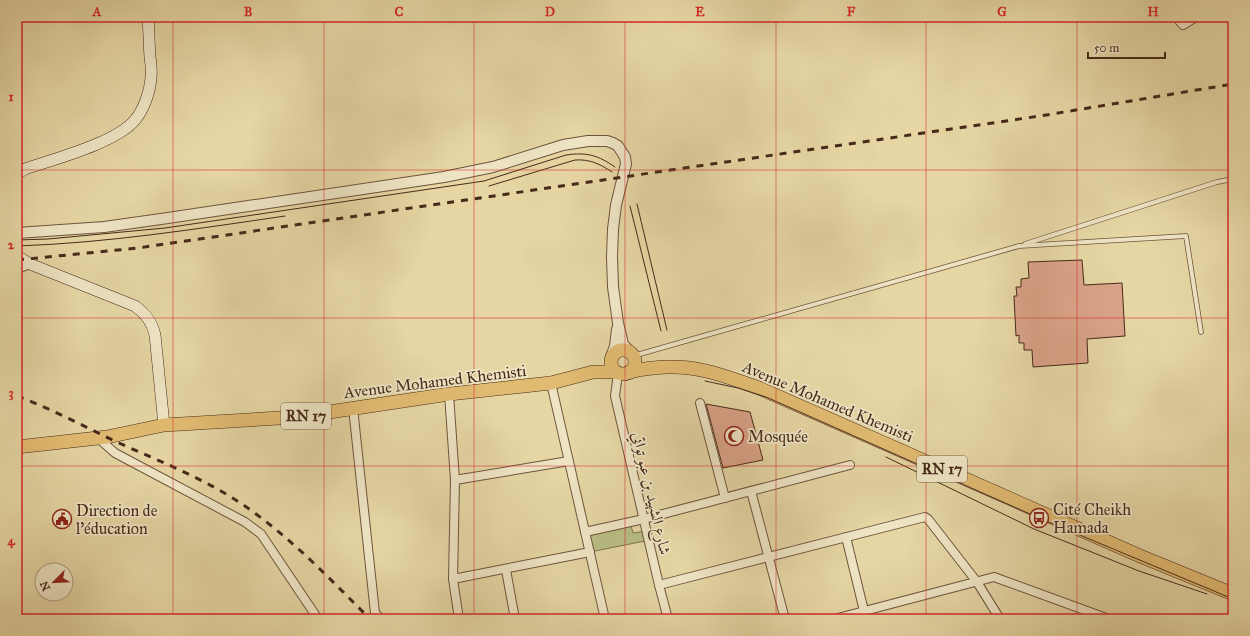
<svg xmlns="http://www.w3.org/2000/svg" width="1250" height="636" font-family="'IM FELL Great Primer',Amiri,serif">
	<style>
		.green { fill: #b8bd84; stroke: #80734f }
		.building { fill: #d9a287; stroke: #47291a }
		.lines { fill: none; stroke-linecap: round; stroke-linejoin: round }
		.service-casing { stroke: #6e543c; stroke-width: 5.5 }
		.minor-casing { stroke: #6e543c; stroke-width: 10 }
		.tertiary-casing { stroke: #6e543c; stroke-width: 12 }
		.secondary-casing { stroke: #47291a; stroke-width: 12 }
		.primary-casing { stroke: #47291a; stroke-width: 14 }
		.service { stroke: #eee4c4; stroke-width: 4 }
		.minor { stroke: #eee4c4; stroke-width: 8 }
		.tertiary { stroke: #eee4c4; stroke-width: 10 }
		.secondary { stroke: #eee4c4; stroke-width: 11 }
		.primary { stroke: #e2bb72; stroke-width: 13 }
		.tram { stroke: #47291a; stroke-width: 1 }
		.rail { stroke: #47291a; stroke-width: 3; stroke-dasharray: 7 7; stroke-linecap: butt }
		.grid { fill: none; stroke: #d62828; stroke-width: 1; stroke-opacity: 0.55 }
		.labels { text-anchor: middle; stroke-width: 3.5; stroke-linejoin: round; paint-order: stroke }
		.shield { fill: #eee4c4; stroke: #79614d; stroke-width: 1 }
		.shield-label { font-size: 15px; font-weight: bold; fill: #47291a }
		.street-label { font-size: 16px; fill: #47291a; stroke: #eee4c4 }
		.poi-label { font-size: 16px; fill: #47291a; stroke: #eee4c4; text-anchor: start }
		.neatline { fill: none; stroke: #d62828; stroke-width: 1.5 }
		.grid-label { font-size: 13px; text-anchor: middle; font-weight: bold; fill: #d62828 }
	</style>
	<rect width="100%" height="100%" fill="#e5d6a4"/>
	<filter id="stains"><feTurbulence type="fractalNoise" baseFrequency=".005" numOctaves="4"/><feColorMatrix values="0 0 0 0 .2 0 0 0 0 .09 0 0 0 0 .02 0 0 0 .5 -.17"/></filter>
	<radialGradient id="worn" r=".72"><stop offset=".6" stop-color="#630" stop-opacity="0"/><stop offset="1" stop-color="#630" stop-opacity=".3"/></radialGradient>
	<path class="green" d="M 630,522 L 633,533 L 647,531 L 650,540 L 590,552 L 585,532 Z"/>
	<g class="building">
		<path d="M 1082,260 L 1084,285 L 1122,283 L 1125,336 L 1087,339 L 1088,363 L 1033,367 L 1032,350 L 1024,350 L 1024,343 L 1019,343 L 1019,335 L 1016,336 L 1014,296 L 1017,296 L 1016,287 L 1021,287 L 1021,279 L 1029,278 L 1028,262 Z"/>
		<path d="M 706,404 L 750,412 L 763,460 L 723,468 Z"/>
	</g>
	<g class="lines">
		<defs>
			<g id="service">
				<path d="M 1025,244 L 1217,182 L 1233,179"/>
				<path d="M 633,356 L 1019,246 L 1186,236 L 1201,332"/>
			</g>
			<g id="minor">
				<path d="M 1176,17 L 1183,25 L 1196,17"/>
				<path d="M 17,269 L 30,264"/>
				<path d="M 618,373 L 615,396 L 659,585 L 668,619"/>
				<path d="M 551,383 L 605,619"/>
				<path d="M 449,394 L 455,480 L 453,579 L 459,619"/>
				<path d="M 700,403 L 725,498"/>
				<path d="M 353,408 L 375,613 L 381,619"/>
				<path d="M 98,438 L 115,453 L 245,522 L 261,534 L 318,619"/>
				<path d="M 455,480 L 569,461"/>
				<path d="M 751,491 L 785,619"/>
				<path d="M 585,532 L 644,519 L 850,465"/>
				<path d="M 846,537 L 864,611"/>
				<path d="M 506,570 L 515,619"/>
				<path d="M 453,579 L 590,552"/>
				<path d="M 659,585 L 925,517 L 928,519 L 977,582 L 1000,619"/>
				<path d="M 834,619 L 994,577 L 1109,619"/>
			</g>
			<g id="tertiary">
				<path d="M 17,233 L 104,227 L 161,219 L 444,177 L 493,167 L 563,145 L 588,141 L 607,141 L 613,143 L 618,146 L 625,157 L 626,164 L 616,205 L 613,229 L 612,257 L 613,287 L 618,323 L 623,344 L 631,353"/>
				<path d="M 611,357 L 615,346 L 617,329"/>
			</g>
			<g id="secondary">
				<path d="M 17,174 L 25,169 C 54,159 116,143 135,120 C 144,109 150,92 151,78 C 152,71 151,64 150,57 C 149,43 149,30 148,17"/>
				<path d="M 17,256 L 30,264 L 135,306 C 146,314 152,322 155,335 L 164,425"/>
			</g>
			<g id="primary">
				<circle cx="623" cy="362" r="12"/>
				<path d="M 630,372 C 653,366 683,365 706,371 C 724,375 741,382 759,388 L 1140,556 L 1233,594"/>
				<path d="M 17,447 L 107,437 L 164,425 L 296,417 L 449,394 L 551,383 L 593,372 L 615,372"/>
			</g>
		</defs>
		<use href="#service" class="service-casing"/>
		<use href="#minor" class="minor-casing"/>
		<use href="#tertiary" class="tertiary-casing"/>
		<use href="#secondary" class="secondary-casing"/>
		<use href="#primary" class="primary-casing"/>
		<use href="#service" class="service"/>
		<use href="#minor" class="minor"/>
		<use href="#tertiary" class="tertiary"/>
		<use href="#secondary" class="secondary"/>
		<use href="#primary" class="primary"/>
		<g class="tram">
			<path d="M 489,186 L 575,160 C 590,159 600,164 612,172"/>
			<path d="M 637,204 L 667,330"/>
			<path d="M 630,206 L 661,331"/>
			<path d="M 17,240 L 48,239 L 165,228 L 484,181 L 566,155 C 586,152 598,155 615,167"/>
			<path d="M 17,246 C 107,243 196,229 285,216"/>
			<path d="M 705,381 L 738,388 L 766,397 L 1039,518 L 1233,599"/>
			<path d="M 886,457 L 1034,529 L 1139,571 L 1207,594"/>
		</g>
		<g class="rail">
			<path d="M 17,260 L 138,248 L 1040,116 L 1233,84"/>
			<path d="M 17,396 C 52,409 85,427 119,443 C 166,464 215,483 256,514 C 298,545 334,583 370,619"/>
		</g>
	</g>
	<path class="grid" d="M 173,17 L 173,619M 324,17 L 324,619M 474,17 L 474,619M 625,17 L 625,619M 776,17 L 776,619M 926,17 L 926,619M 1077,17 L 1077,619M 17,170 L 1233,170M 17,318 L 1233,318M 17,466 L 1233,466"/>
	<defs>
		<symbol id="mosque-ring" viewBox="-11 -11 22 22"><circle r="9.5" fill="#eee4c4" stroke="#8f2418" stroke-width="1.5"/><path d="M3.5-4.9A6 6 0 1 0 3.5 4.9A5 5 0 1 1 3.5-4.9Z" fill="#8f2418"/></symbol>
		<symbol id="bus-ring" viewBox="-11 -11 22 22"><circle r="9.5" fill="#eee4c4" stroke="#8f2418" stroke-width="1.5"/><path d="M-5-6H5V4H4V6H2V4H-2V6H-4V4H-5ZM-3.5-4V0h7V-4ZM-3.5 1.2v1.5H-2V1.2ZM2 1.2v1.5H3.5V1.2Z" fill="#8f2418"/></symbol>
		<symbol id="civic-ring" viewBox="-11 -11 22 22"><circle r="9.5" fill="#eee4c4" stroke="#8f2418" stroke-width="1.5"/><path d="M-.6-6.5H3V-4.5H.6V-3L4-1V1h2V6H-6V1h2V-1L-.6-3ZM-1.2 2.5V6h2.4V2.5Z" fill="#8f2418"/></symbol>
	</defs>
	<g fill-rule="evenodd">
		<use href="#mosque-ring" x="723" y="425" width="22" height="22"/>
		<use href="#bus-ring" x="1028" y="507" width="22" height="22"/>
		<use href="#civic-ring" x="51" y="508" width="22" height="22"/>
	</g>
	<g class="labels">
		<g class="shield">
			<rect x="281" y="403" width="50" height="26" rx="3"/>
			<rect x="917" y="456" width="50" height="26" rx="3"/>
		</g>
		<g class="shield-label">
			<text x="306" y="421">RN 17</text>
			<text x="942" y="474">RN 17</text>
		</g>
		<g class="street-label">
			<text transform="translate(435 381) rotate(-7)" y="6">Avenue Mohamed Khemisti</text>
			<text transform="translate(828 401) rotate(23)" y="6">Avenue Mohamed Khemisti</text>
			<text transform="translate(652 493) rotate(77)" y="6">شارع الشهيد بن عبو تواتي</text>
		</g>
		<g class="poi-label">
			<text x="748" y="442">Mosquée</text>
			<text x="1053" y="515">Cité Cheikh<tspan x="1053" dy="18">Hamada</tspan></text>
			<text x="76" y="516">Direction de<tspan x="76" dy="18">l'éducation</tspan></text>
		</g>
	</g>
	<rect width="1250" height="636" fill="none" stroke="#e5d6a4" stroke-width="44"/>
	<g transform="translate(54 582) rotate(246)"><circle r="19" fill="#eee4c4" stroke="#ab9980"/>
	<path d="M0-3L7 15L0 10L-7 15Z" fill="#8f2418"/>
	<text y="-6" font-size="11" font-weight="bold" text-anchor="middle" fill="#47291a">N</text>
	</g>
	<path d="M1088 52v6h77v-6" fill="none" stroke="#47291a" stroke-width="2"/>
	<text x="1094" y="52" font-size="12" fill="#47291a" stroke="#eee4c4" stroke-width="3" paint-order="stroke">50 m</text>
	<rect x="22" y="22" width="1206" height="592" class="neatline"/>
	<g class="grid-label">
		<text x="97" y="16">A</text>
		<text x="248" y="16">B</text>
		<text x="399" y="16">C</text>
		<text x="550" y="16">D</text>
		<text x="700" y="16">E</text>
		<text x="851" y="16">F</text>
		<text x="1002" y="16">G</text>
		<text x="1153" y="16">H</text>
		<text x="11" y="101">1</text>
		<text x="11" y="249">2</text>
		<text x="11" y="397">3</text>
		<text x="11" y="545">4</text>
	</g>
	<rect width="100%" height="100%" filter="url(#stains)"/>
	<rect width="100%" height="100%" fill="url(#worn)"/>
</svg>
